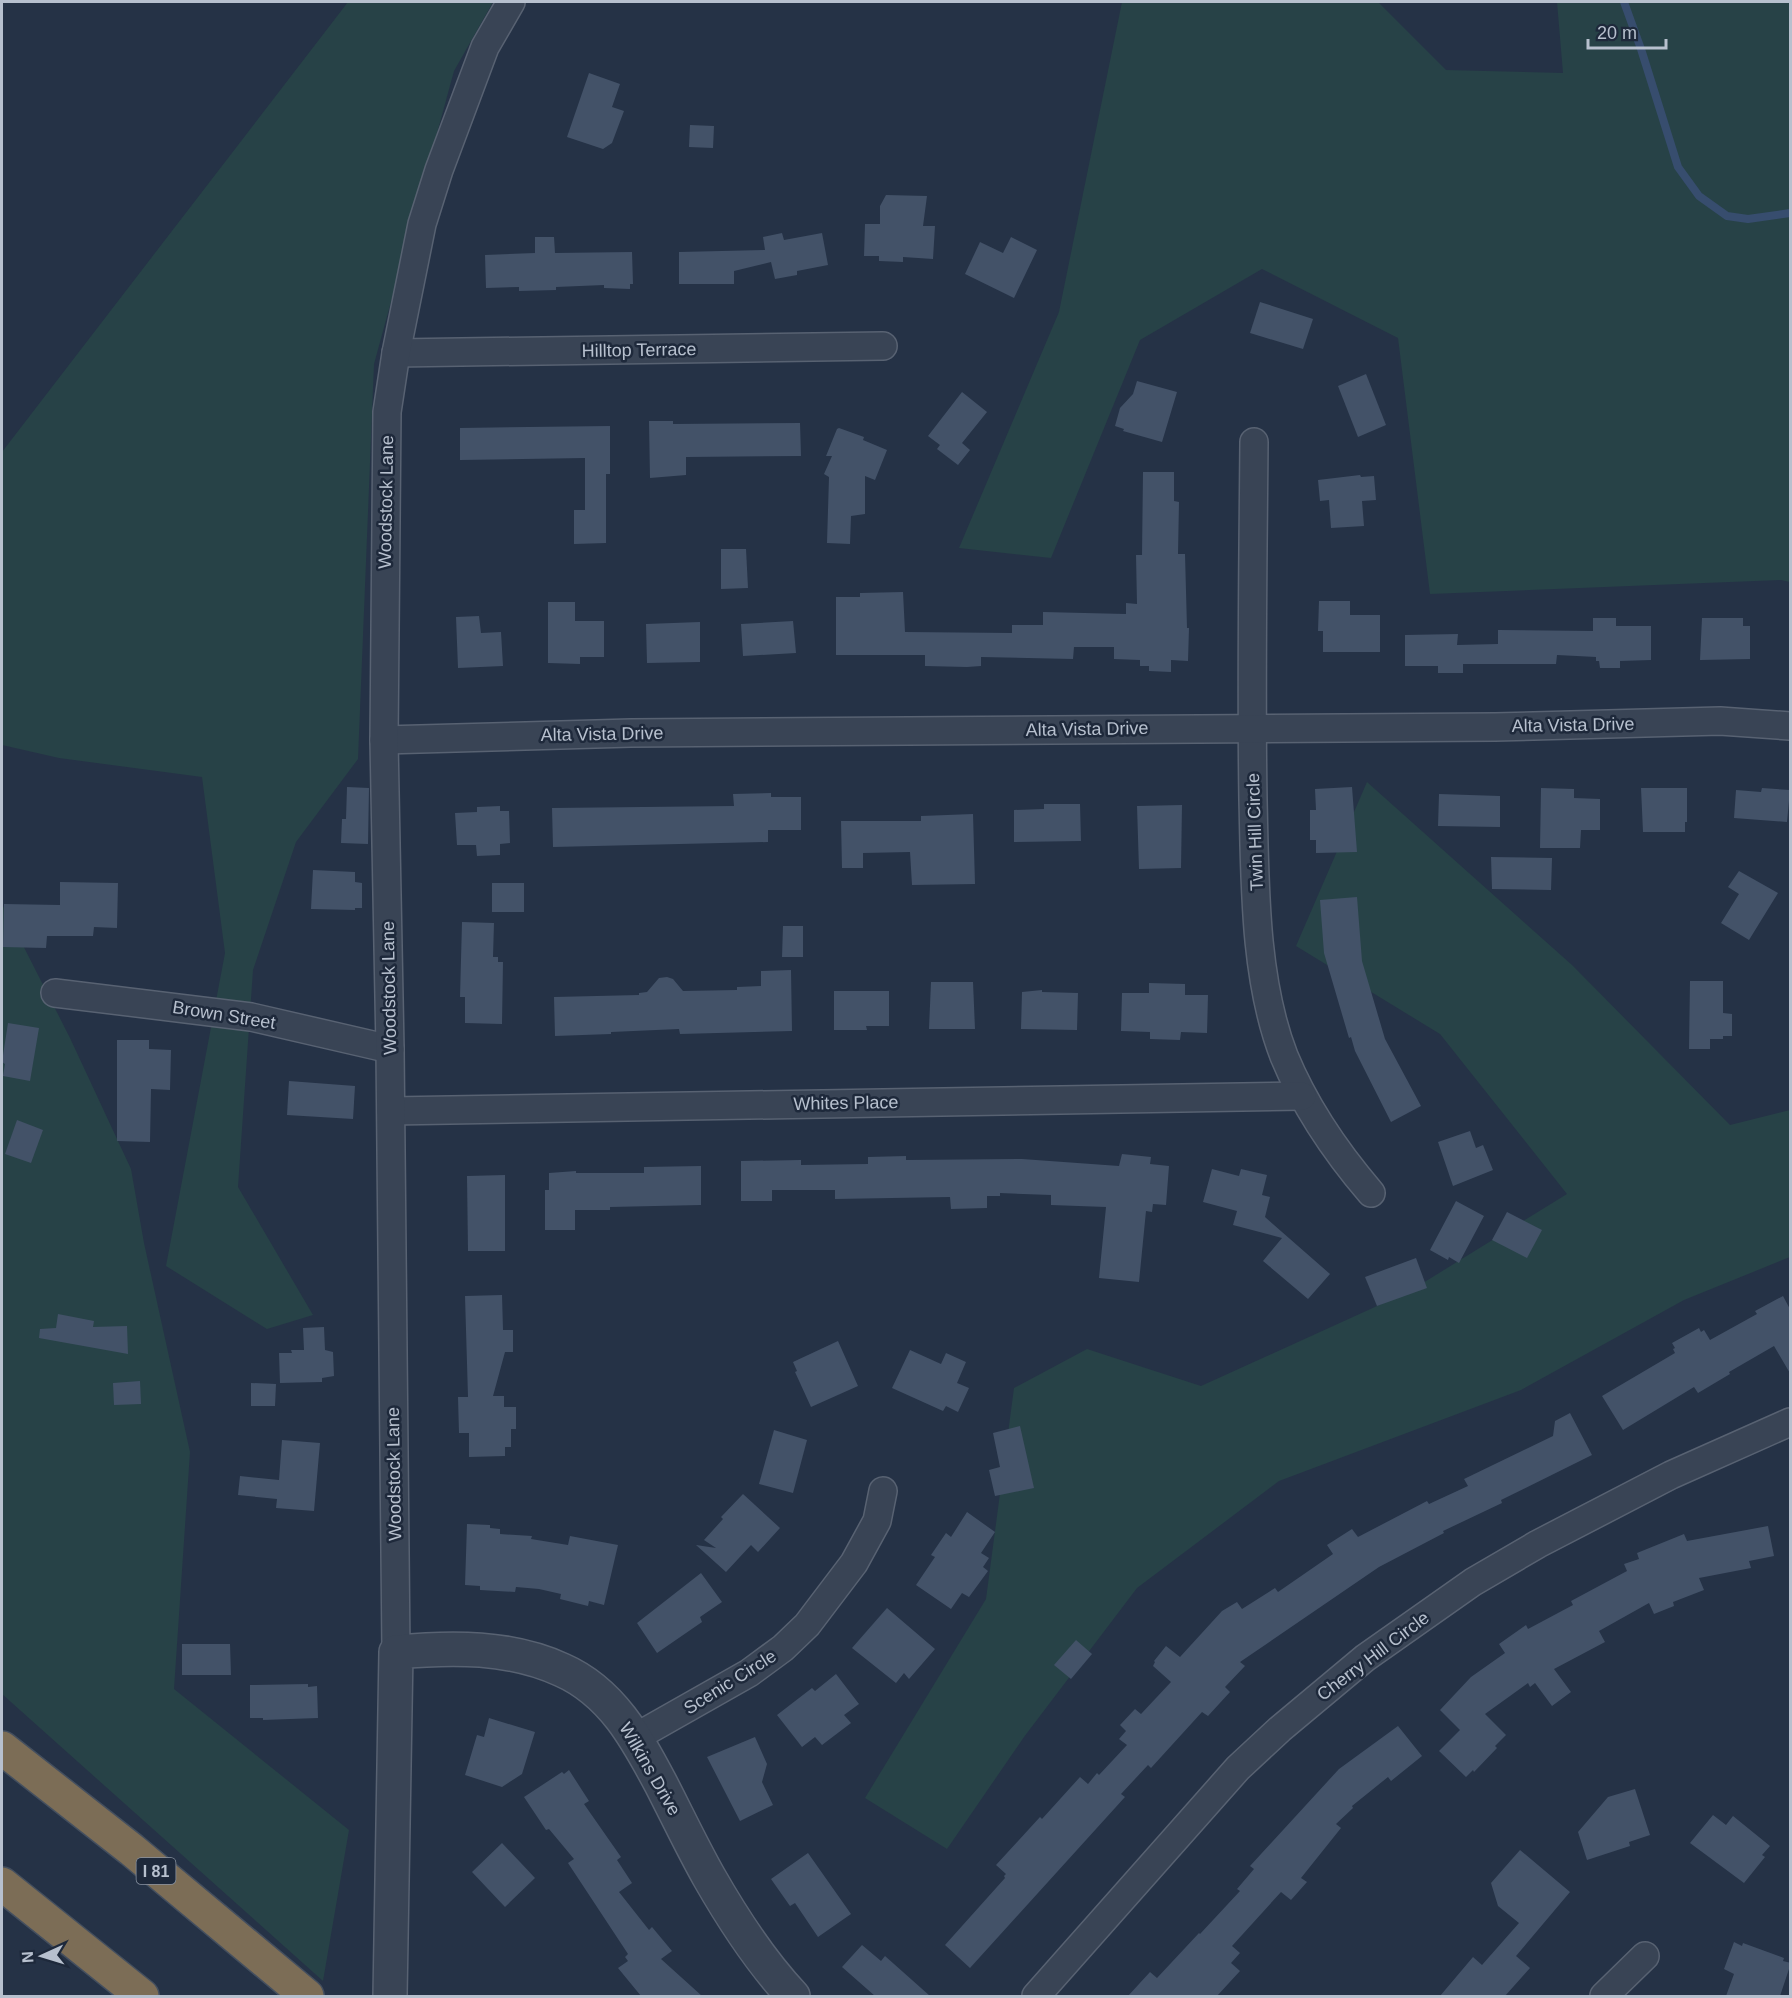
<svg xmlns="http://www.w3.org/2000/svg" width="1792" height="1998" font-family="Helvetica,sans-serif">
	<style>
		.green { fill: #274247 }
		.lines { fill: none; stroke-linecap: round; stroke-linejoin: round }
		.stream { stroke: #374d6e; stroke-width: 8 }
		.building { fill: #435268 }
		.minor-casing { stroke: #586272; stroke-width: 30 }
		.tertiary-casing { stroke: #586272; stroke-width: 36 }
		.motorway-casing { stroke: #444f5f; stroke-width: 36 }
		.minor { stroke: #394455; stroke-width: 27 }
		.tertiary { stroke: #394455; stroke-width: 33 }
		.motorway { stroke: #7c6d56; stroke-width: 33 }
		.labels { text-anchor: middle; stroke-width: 5; stroke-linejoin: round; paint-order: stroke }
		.shield { fill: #1e293b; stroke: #8993a2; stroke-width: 1.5 }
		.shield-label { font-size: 16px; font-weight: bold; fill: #b7c0ce }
		.street-label { font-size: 18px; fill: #b7c0ce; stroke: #1e293b }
	</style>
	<rect width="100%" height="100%" fill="#253246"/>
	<g class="green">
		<path d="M 348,2 L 493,2 L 454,71 L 374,364 L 358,759 L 296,842 L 253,970 L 238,1187 L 313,1315 L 267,1329 L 166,1266 L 225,953 L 202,777 L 59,758 L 2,745 L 2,452 Z"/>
		<path d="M 1122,2 L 1378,2 L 1446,70 L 1563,73 L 1557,2 L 1790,2 L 1790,582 L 1781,580 L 1430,594 L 1398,338 L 1262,269 L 1140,340 L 1051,558 L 959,548 L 1059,312 Z"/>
		<path d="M 1367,782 L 1572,965 L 1730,1125 L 1790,1110 L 1790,1257 L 1684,1300 L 1521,1390 L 1279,1481 L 1137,1588 L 1024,1737 L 947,1849 L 865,1798 L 986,1599 L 1014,1388 L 1087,1349 L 1201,1386 L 1410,1291 L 1567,1194 L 1440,1034 L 1296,946 Z"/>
		<path d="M 2,904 L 70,1038 L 131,1169 L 144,1243 L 190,1452 L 174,1689 L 349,1830 L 323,1981 L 2,1694 Z"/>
	</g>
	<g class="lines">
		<path class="stream" d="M 1624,2 L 1641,49 L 1678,167 L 1699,196 L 1727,216 L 1748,219 L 1790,213"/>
	</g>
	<g class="building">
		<path d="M 589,73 L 620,84 L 612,107 L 624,111 L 612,143 L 603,149 L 567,137 Z"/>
		<path d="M 690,125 L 714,126 L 713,148 L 689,147 Z"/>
		<path d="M 886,195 L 927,196 L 923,226 L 935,226 L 933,259 L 903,257 L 903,262 L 879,261 L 879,256 L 864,256 L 865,224 L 880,224 L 880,206 Z"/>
		<path d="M 782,233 L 784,240 L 822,233 L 828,265 L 797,271 L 797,275 L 775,279 L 771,262 L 734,271 L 734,284 L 679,284 L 679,252 L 765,250 L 763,237 Z"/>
		<path d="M 535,237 L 554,237 L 555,253 L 632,252 L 633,284 L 630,284 L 630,289 L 604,288 L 604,285 L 556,287 L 556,290 L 519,291 L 519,287 L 486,288 L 485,255 L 535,253 Z"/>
		<path d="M 1011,237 L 1037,250 L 1014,298 L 965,274 L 980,242 L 1003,253 Z"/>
		<path d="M 1260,302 L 1313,319 L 1303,349 L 1250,333 Z"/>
		<path d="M 1366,374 L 1386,425 L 1358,437 L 1338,386 Z"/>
		<path d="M 1137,381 L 1177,392 L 1162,442 L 1123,431 L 1124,429 L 1115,426 L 1120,408 L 1133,394 Z"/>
		<path d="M 962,392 L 987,412 L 962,443 L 970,450 L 958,465 L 937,449 L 940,445 L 928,436 Z"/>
		<path d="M 649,421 L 673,421 L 673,424 L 800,423 L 801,456 L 686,457 L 686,475 L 650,478 Z"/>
		<path d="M 610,426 L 610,474 L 606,474 L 606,543 L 574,544 L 574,510 L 585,510 L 585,458 L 460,460 L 460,428 Z"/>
		<path d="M 839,428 L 864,437 L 863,440 L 887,450 L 875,480 L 865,476 L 865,514 L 851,516 L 850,544 L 827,543 L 829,477 L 824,474 L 832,456 L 826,456 L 837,429 Z"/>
		<path d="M 1143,472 L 1174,472 L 1174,501 L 1179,502 L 1178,554 L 1185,554 L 1187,628 L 1189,628 L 1188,661 L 1171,660 L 1171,672 L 1149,671 L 1149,666 L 1140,666 L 1140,660 L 1114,659 L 1114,647 L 1074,647 L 1073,659 L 981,657 L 981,666 L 967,667 L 925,666 L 925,655 L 836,655 L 836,597 L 860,597 L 860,593 L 903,592 L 905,632 L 1012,633 L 1012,625 L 1043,625 L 1043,612 L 1126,614 L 1126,603 L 1137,604 L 1136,555 L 1142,555 Z"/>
		<path d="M 1360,475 L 1361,477 L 1374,476 L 1376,500 L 1362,501 L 1364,526 L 1331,528 L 1329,500 L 1320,501 L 1318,480 Z"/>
		<path d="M 721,549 L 746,549 L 748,588 L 721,589 Z"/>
		<path d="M 1319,601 L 1350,601 L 1350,615 L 1380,615 L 1380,652 L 1323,652 L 1323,631 L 1318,631 Z"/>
		<path d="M 548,602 L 575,602 L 575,621 L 604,621 L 604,657 L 580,657 L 580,664 L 548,663 Z"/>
		<path d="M 479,616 L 481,633 L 501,632 L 503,666 L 458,668 L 456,617 Z"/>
		<path d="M 1593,618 L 1616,618 L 1616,626 L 1651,626 L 1651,660 L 1620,661 L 1620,668 L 1600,668 L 1599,661 L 1596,661 L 1596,657 L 1557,655 L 1556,664 L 1463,664 L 1463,673 L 1438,673 L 1438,666 L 1405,666 L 1405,635 L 1458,634 L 1457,645 L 1498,644 L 1498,630 L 1593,631 Z"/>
		<path d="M 1702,618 L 1743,618 L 1743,626 L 1750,626 L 1750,659 L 1700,660 Z"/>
		<path d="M 793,621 L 796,653 L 743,656 L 741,624 Z"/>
		<path d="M 700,622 L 700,662 L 647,663 L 646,624 Z"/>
		<path d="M 347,787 L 369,788 L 368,844 L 341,843 L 342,819 L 346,819 Z"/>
		<path d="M 1352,787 L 1357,852 L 1316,853 L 1316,840 L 1310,840 L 1310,810 L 1316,810 L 1315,789 Z"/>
		<path d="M 1541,788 L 1574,789 L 1574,798 L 1600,799 L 1600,830 L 1581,830 L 1580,848 L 1540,848 Z"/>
		<path d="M 1641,788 L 1687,788 L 1687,822 L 1685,822 L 1685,832 L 1643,832 Z"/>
		<path d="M 1762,788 L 1790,790 L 1787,822 L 1734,818 L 1736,790 L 1761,792 Z"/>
		<path d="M 771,793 L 771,797 L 801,797 L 801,830 L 768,830 L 768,842 L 553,847 L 552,808 L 734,806 L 733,794 Z"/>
		<path d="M 1439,794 L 1500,796 L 1500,827 L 1438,826 Z"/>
		<path d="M 1044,804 L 1080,804 L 1081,841 L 1014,842 L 1014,810 L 1044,809 Z"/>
		<path d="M 1182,805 L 1181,868 L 1139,869 L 1137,806 Z"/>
		<path d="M 500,806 L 500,811 L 509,811 L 510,843 L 500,844 L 500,855 L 477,856 L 476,845 L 457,845 L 455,813 L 477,812 L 477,807 Z"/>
		<path d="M 973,814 L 975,884 L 912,885 L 910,852 L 863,853 L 863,868 L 842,868 L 841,821 L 921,821 L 921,816 Z"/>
		<path d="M 1491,857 L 1552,858 L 1551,890 L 1492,889 Z"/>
		<path d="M 313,870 L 355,872 L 355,882 L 362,883 L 362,908 L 355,908 L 355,910 L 311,909 Z"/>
		<path d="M 1739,871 L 1778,893 L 1749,940 L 1721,923 L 1739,894 L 1728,887 Z"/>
		<path d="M 60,882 L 118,883 L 117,928 L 94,927 L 93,936 L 47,936 L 46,948 L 3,947 L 4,904 L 60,905 Z"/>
		<rect x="492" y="883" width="32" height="29"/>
		<path d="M 1357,897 L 1362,961 L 1385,1039 L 1421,1106 L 1391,1122 L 1355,1051 L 1351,1037 L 1349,1038 L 1324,953 L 1320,900 Z"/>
		<path d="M 462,922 L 494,923 L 493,957 L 498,957 L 498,962 L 503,962 L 502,1024 L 465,1023 L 465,997 L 460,997 Z"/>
		<path d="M 783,926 L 803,926 L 803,957 L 782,957 Z"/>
		<path d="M 791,970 L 792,1031 L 680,1034 L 679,1029 L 611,1032 L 611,1034 L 555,1036 L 554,997 L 639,995 L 639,993 L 647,992 L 659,978 L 667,977 L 673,979 L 683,991 L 737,990 L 737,987 L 761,986 L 761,971 Z"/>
		<path d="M 1690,981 L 1723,981 L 1723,1013 L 1732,1014 L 1732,1036 L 1723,1036 L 1723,1039 L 1710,1039 L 1710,1049 L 1689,1049 Z"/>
		<path d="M 931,982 L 973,982 L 975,1029 L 929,1029 Z"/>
		<path d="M 1149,983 L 1185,984 L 1185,995 L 1208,995 L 1207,1033 L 1181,1032 L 1180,1040 L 1150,1039 L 1150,1032 L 1121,1031 L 1122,993 L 1149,993 Z"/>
		<path d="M 1042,990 L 1042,992 L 1078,993 L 1077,1030 L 1021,1029 L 1022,992 Z"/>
		<path d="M 834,991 L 889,991 L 889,1026 L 866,1026 L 867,1030 L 834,1030 Z"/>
		<path d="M 8,1023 L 39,1028 L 30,1081 L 3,1076 L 5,1064 L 2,1062 Z"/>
		<path d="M 117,1040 L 149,1040 L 149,1049 L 171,1050 L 170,1090 L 151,1089 L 150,1142 L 117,1141 Z"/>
		<path d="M 289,1081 L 355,1086 L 353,1119 L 287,1115 Z"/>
		<path d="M 17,1120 L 43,1130 L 31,1163 L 5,1154 Z"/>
		<path d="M 1470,1131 L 1476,1148 L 1483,1145 L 1493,1170 L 1453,1186 L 1438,1142 Z"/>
		<path d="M 1122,1154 L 1151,1157 L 1150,1164 L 1169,1166 L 1166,1205 L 1153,1204 L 1152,1212 L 1146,1211 L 1139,1282 L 1099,1278 L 1106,1207 L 1051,1205 L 1051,1195 L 1000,1193 L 1000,1196 L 987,1196 L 987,1208 L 951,1209 L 950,1197 L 835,1199 L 835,1190 L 772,1190 L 772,1201 L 741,1201 L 741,1161 L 801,1160 L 801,1165 L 868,1164 L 868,1157 L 906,1156 L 906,1160 L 1022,1159 L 1119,1166 Z"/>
		<path d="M 701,1166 L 701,1205 L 610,1207 L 610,1210 L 575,1210 L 575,1230 L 545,1230 L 545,1190 L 549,1190 L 549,1173 L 576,1171 L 576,1173 L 644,1173 L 644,1167 Z"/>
		<path d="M 1212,1169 L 1239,1176 L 1241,1169 L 1267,1175 L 1262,1195 L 1270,1197 L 1265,1217 L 1330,1274 L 1308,1299 L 1263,1261 L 1282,1238 L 1233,1225 L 1237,1211 L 1203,1202 Z"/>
		<path d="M 505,1175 L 505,1251 L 468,1251 L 467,1176 Z"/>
		<path d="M 1456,1201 L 1484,1216 L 1459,1263 L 1449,1257 L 1448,1260 L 1430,1250 Z"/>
		<path d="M 1507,1212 L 1542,1230 L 1527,1258 L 1492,1240 Z"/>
		<path d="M 1416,1258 L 1427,1288 L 1377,1306 L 1365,1277 Z"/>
		<path d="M 502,1295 L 503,1330 L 513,1330 L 513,1352 L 505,1352 L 493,1396 L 504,1396 L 504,1407 L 516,1407 L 516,1429 L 511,1429 L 511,1447 L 505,1447 L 505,1456 L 469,1457 L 469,1433 L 459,1433 L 458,1397 L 468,1397 L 465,1296 Z"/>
		<path d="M 1783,1296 L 1791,1311 L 1791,1375 L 1774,1346 L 1729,1372 L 1730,1374 L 1698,1393 L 1694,1387 L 1623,1430 L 1602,1396 L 1675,1353 L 1673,1349 L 1675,1348 L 1672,1343 L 1699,1328 L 1701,1332 L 1704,1330 L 1710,1340 L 1757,1314 L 1755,1311 Z"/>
		<path d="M 58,1314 L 94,1321 L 93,1327 L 127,1326 L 128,1354 L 39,1338 L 40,1329 L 56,1328 Z"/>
		<path d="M 324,1327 L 325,1350 L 333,1352 L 334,1376 L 322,1378 L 322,1382 L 280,1383 L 279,1353 L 292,1353 L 291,1350 L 304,1350 L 303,1328 Z"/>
		<path d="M 838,1341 L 858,1386 L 811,1407 L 795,1372 L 797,1371 L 793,1362 Z"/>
		<path d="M 910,1350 L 941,1364 L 946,1353 L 966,1362 L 957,1383 L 969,1388 L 958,1412 L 946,1406 L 943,1411 L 892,1388 Z"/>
		<path d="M 140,1381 L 141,1404 L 114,1405 L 113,1383 Z"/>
		<path d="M 251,1383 L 276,1384 L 275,1406 L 251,1406 Z"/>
		<path d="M 1570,1413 L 1592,1455 L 1501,1500 L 1502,1503 L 1443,1531 L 1444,1533 L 1379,1567 L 1240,1662 L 1245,1666 L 1225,1687 L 1230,1692 L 1208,1716 L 1202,1712 L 1151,1768 L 1148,1765 L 1121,1794 L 1125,1797 L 970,1968 L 945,1945 L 1005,1878 L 1004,1876 L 1006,1874 L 996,1865 L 1040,1817 L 1042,1819 L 1080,1777 L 1088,1784 L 1097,1773 L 1099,1775 L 1127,1745 L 1119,1739 L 1126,1731 L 1120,1725 L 1135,1709 L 1141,1714 L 1171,1682 L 1153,1666 L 1155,1662 L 1154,1661 L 1166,1646 L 1180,1657 L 1222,1611 L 1237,1602 L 1242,1609 L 1275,1588 L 1278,1592 L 1333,1554 L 1327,1545 L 1352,1529 L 1358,1537 L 1427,1501 L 1429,1504 L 1468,1486 L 1464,1479 L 1553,1436 L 1555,1421 Z"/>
		<path d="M 1020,1426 L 1034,1488 L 995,1496 L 989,1470 L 1000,1467 L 993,1433 Z"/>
		<path d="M 774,1430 L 807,1440 L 793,1493 L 759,1484 Z"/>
		<path d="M 282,1440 L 320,1443 L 314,1511 L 276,1508 L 277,1499 L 238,1495 L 240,1476 L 279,1480 Z"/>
		<path d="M 743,1494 L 780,1528 L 758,1552 L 751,1545 L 726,1572 L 696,1545 L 716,1548 L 704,1540 L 723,1519 L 721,1517 Z"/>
		<path d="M 967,1512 L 995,1532 L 981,1553 L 989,1558 L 983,1567 L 988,1571 L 969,1597 L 962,1593 L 951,1609 L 916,1585 L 935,1557 L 931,1555 L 946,1533 L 951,1537 Z"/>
		<path d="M 467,1524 L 490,1525 L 490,1528 L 500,1529 L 500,1534 L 532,1536 L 531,1539 L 568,1545 L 570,1536 L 618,1545 L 604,1605 L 589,1601 L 588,1606 L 560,1599 L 561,1594 L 539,1589 L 516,1587 L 515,1592 L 480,1590 L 480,1586 L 465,1585 Z"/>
		<path d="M 1768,1526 L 1774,1556 L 1749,1561 L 1751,1568 L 1699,1578 L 1704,1590 L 1673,1602 L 1674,1606 L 1654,1614 L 1649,1603 L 1599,1631 L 1605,1642 L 1554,1669 L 1571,1692 L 1552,1706 L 1535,1683 L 1530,1687 L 1528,1683 L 1485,1714 L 1506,1735 L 1495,1746 L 1497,1748 L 1474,1772 L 1473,1770 L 1466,1777 L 1439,1751 L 1460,1730 L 1440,1710 L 1471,1677 L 1505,1653 L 1499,1644 L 1526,1625 L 1528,1629 L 1573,1605 L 1571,1601 L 1627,1571 L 1624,1564 L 1639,1559 L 1637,1553 L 1684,1534 L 1687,1541 Z"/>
		<path d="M 701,1573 L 722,1602 L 700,1617 L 702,1622 L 657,1653 L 637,1623 Z"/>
		<path d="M 887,1608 L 935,1649 L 909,1679 L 904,1673 L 896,1683 L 852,1648 Z"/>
		<path d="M 1076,1640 L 1092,1654 L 1071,1679 L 1054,1665 Z"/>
		<path d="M 182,1644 L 230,1644 L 231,1675 L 182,1675 Z"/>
		<path d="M 836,1674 L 859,1704 L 844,1715 L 851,1723 L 822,1745 L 815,1737 L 802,1747 L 777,1715 L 812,1688 L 815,1691 Z"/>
		<path d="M 308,1684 L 308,1687 L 317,1686 L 318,1718 L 263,1720 L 263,1718 L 250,1718 L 250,1685 Z"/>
		<path d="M 489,1718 L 535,1732 L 522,1774 L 502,1787 L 465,1775 L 477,1735 L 484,1737 Z"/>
		<path d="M 1398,1726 L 1422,1756 L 1391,1781 L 1388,1777 L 1352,1806 L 1353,1808 L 1336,1824 L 1341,1828 L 1301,1878 L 1307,1882 L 1291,1900 L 1281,1892 L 1232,1946 L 1240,1953 L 1231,1963 L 1240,1971 L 1217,1996 L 1128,1996 L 1150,1972 L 1157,1978 L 1199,1933 L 1200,1934 L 1240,1891 L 1237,1889 L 1254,1869 L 1250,1866 L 1339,1769 Z"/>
		<path d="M 755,1737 L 767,1764 L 762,1782 L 773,1805 L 740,1821 L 707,1757 Z"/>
		<path d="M 569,1770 L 589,1801 L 584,1804 L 621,1857 L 617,1860 L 632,1883 L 619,1892 L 649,1930 L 652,1927 L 672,1951 L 661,1959 L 702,1996 L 641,1996 L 618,1968 L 628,1961 L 625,1957 L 628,1954 L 568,1863 L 574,1859 L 549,1829 L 546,1830 L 524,1797 L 562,1772 L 564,1774 Z"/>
		<path d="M 1635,1789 L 1650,1835 L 1629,1842 L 1630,1846 L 1587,1860 L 1578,1832 L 1608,1797 Z"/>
		<path d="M 1713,1815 L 1726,1825 L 1733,1816 L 1770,1846 L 1762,1855 L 1765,1857 L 1744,1883 L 1690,1843 Z"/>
		<path d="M 502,1843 L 535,1878 L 505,1907 L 472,1872 Z"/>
		<path d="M 1520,1850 L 1570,1892 L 1516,1956 L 1530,1968 L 1505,1996 L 1440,1996 L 1473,1957 L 1482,1965 L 1519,1923 L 1498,1906 L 1491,1883 Z"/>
		<path d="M 808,1853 L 851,1914 L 818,1937 L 795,1903 L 790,1906 L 771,1879 Z"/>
		<path d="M 1734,1942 L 1742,1946 L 1743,1943 L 1784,1958 L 1783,1961 L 1791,1963 L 1780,1996 L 1726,1996 L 1734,1974 L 1724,1969 Z"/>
		<path d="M 862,1945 L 881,1961 L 885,1956 L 930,1996 L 875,1996 L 842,1967 Z"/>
	</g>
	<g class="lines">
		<defs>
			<g id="minor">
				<path d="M 396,353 L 883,346"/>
				<path d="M 1254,442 C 1253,561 1251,681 1253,800 C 1255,882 1254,979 1284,1056 C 1305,1107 1335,1151 1371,1193"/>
				<path d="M 384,740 L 631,733 L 1495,727 L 1720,721 L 1790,726"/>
				<path d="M 55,993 L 251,1017 L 390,1049"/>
				<path d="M 391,1111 L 1302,1096"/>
				<path d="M 396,1652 L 390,1049 L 384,740 L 387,412 L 396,353 L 422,224 L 439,170 L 485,47 L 511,2"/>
				<path d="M 636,1737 L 749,1673 L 783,1648 L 807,1625 L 854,1563 L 877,1521 L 883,1491"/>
				<path d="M 1036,1996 L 1238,1768 L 1280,1729 L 1365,1658 L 1473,1582 L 1538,1544 L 1671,1475 L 1790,1422"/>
				<path d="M 1604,1996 L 1645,1956"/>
			</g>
			<path id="tertiary" d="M 390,1996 L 396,1652 C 452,1647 510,1646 562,1670 C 612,1692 637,1739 661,1784 C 677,1815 692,1847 709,1877 C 733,1919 760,1961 793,1996"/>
			<g id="motorway">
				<path d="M 2,1748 L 132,1850 L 307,1996"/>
				<path d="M 2,1884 L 142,1996"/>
			</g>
		</defs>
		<use href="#minor" class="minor-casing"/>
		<use href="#tertiary" class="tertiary-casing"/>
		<use href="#motorway" class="motorway-casing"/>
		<use href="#minor" class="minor"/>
		<use href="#tertiary" class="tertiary"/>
		<use href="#motorway" class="motorway"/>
	</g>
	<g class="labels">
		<rect class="shield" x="136.5" y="1858" width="39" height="26" rx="4.5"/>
		<g class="shield-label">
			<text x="156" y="1877">I 81</text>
		</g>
		<g class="street-label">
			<text transform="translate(639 350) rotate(-1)" y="6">Hilltop Terrace</text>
			<text transform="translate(386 502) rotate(-89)" y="6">Woodstock Lane</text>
			<text transform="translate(1573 725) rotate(-1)" y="6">Alta Vista Drive</text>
			<text transform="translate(1087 729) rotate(-1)" y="6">Alta Vista Drive</text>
			<text transform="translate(602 734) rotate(-1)" y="6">Alta Vista Drive</text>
			<text transform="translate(1255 832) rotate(-92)" y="6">Twin Hill Circle</text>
			<text transform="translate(389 988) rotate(-91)" y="6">Woodstock Lane</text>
			<text transform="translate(224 1015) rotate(9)" y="6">Brown Street</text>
			<text transform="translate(846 1103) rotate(-1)" y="6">Whites Place</text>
			<text transform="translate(394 1474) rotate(-91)" y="6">Woodstock Lane</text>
			<text transform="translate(1373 1656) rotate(-37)" y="6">Cherry Hill Circle</text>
			<text transform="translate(730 1682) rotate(-32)" y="6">Scenic Circle</text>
			<text transform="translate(650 1769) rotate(60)" y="6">Wilkins Drive</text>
		</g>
	</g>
	<rect width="1792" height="1998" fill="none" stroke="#b7c0ce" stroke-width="6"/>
	<g transform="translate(42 1956) rotate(266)" stroke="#1e293b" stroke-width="4.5" paint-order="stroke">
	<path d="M0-4.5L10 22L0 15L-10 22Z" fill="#b7c0ce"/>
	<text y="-9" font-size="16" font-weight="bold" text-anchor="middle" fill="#b7c0ce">N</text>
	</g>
	<path d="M1588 39v9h78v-9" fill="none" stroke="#b7c0ce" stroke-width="3"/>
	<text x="1597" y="39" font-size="18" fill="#b7c0ce" stroke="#1e293b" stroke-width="4.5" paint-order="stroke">20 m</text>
</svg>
